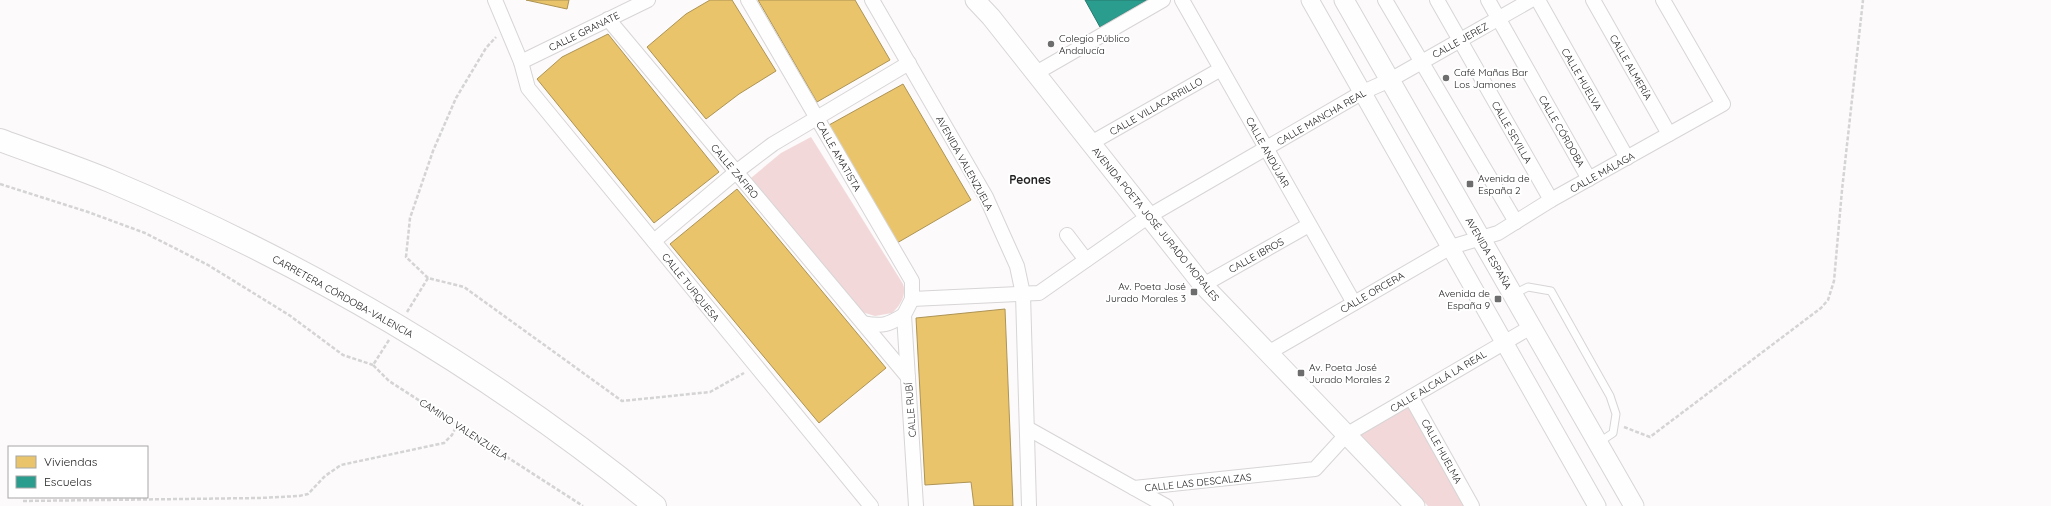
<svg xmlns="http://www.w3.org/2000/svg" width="2051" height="506" font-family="Quicksand,sans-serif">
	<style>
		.green { fill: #f2d8d9 }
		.homes { fill: #e9c46a; stroke: #ad9354 }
		.schools { fill: #2a9d8f; stroke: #28786e }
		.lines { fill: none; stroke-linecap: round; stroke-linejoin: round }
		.service-casing { stroke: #d7d5d5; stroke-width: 9 }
		.minor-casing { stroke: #d7d5d5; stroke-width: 16 }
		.tertiary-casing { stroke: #d7d5d5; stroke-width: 19 }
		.secondary-casing { stroke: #d7d5d5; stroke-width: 21 }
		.trunk-casing { stroke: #d7d5d5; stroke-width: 24 }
		.path { stroke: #d5d4d4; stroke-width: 2.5; stroke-dasharray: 4 2; stroke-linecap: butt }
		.service { stroke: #fffefe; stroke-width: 7 }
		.minor { stroke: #fffefe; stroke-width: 14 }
		.tertiary { stroke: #fffefe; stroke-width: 17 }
		.secondary { stroke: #fffefe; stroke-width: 19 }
		.trunk { stroke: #fffefe; stroke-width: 22 }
		.poi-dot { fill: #6e6d6d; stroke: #fff; stroke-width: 1.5 }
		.labels { text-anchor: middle; stroke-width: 4; stroke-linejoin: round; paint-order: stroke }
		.street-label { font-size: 10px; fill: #222121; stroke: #fff }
		.poi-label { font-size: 10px; fill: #222121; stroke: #fff; text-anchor: start }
		.quarter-label { font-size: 12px; font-weight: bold; fill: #222121; stroke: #fff }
	</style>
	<rect width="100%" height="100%" fill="#fcfafa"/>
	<g class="green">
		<path d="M 811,137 L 903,284 C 907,295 900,306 892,313 L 875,316 L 862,312 L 751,178 L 781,153 Z"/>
		<path d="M 1410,403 L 1469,506 L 1428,506 L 1356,434 Z"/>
	</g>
	<g class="homes">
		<path d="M 526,0 L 569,0 L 567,9 Z"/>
		<path d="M 710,0 L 732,0 L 776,71 L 739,94 L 706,119 L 647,47 L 686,14 Z"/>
		<path d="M 758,0 L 855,0 L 890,60 L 817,102 Z"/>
		<path d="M 608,34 L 719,172 L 654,223 L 537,79 L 562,57 Z"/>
		<path d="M 903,84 L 971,200 L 897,243 L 829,125 Z"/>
		<path d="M 737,189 L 886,368 L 819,423 L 670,244 Z"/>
		<path d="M 1005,309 L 1013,506 L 974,506 L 971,482 L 925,485 L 916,318 Z"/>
	</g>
	<path class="schools" d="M 1085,0 L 1147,0 L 1100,27 Z"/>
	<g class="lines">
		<defs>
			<path id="service" d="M 1514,294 L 1528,287 L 1551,291 L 1610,396 L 1616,414 L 1613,433 L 1598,443"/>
			<g id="minor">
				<path d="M 495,0 L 521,62 L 528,88 L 871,506"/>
				<path d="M 748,0 L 912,281 L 912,299 L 904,315 L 916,506"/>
				<path d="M 872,0 L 986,197 L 1017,266 L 1023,294 L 1029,506"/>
				<path d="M 1182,0 L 1354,303"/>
				<path d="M 1385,0 L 1516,222"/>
				<path d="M 1437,0 L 1551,200"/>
				<path d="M 1488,0 L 1589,179"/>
				<path d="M 1538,0 L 1627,158"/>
				<path d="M 1593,0 L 1669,134"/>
				<path d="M 608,19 L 908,377"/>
				<path d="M 521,62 L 648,0"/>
				<path d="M 1036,73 L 1163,0"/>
				<path d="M 1091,143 L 1221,69"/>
				<path d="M 1067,235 L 1086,260"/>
				<path d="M 654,241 L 736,172 L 773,144 L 909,63"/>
				<path d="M 1203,285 L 1309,225"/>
				<path d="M 912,299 L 1039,293 L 1149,216 L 1363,92 L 1390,80 L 1531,0"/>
				<path d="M 863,323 C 882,327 888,325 904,315"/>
				<path d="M 1268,353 L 1451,247 L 1498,233 L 1551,200 L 1723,104 L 1663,0"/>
				<path d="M 1411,397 L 1472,506"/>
				<path d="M 1027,428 L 1166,506"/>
				<path d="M 1134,488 L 1315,469 L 1346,435 L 1531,327"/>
			</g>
			<path id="tertiary" d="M 1310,0 L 1597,506"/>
			<g id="secondary">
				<path d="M 975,0 L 991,17 L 1203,285 L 1415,506"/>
				<path d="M 1344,0 L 1634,506"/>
			</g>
			<path id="trunk" d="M 0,140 C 37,154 74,166 110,181 C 305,263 491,372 655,506"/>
		</defs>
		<use href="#service" class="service-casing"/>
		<use href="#minor" class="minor-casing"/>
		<use href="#tertiary" class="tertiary-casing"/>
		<use href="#secondary" class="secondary-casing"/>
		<use href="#trunk" class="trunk-casing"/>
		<g class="path">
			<path d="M 0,184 L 88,212 L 145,233 L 208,265 L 289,315 L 343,355 L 373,365"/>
			<path d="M 428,278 L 406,257 L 410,218 L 433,151 L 456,98 L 486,48 L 496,37"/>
			<path d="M 407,312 L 428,278 L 464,287 L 622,401 L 710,392 L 744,373"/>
			<path d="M 389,340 L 373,365 L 389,381 L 583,506"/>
			<path d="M 1624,427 L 1650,437 L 1821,308 L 1828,300 L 1834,281 L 1842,190 L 1863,0"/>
			<path d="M 23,501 L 260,498 L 299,496 L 308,494 L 325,476 L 341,465 L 444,443 L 452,435 L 457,425"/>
		</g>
		<use href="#service" class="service"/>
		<use href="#minor" class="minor"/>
		<use href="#tertiary" class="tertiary"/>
		<use href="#secondary" class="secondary"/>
		<use href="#trunk" class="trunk"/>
	</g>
	<g class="poi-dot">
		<circle cx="1051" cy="44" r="4"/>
		<circle cx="1446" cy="78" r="4"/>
		<rect x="1466" y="180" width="8" height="8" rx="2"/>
		<rect x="1190" y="288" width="8" height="8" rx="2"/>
		<rect x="1494" y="295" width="8" height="8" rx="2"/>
		<rect x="1297" y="369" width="8" height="8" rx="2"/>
	</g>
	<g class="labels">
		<g class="street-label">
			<text transform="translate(584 31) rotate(-26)" y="4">CALLE GRANATE</text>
			<text transform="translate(1460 40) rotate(-29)" y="4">CALLE JEREZ</text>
			<text transform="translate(1631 67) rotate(60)" y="4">CALLE ALMERÍA</text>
			<text transform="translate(1582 79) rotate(60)" y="4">CALLE HUELVA</text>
			<text transform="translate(1156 106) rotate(-30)" y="4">CALLE VILLACARRILLO</text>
			<text transform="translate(1321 117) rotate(-30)" y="4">CALLE MANCHA REAL</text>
			<text transform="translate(1562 131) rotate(60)" y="4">CALLE CÓRDOBA</text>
			<text transform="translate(1512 132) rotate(60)" y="4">CALLE SEVILLA</text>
			<text transform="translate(1268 152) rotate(61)" y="4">CALLE ANDÚJAR</text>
			<text transform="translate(839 156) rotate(60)" y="4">CALLE AMATISTA</text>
			<text transform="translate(965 163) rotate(61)" y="4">AVENIDA VALENZUELA</text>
			<text transform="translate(735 171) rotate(50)" y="4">CALLE ZAFIRO</text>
			<text transform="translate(1602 172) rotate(-29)" y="4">CALLE MÁLAGA</text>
			<text transform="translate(1156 224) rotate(51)" y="4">AVENIDA POETA JOSÉ JURADO MORALES</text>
			<text transform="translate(1489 253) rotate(60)" y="4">AVENIDA ESPAÑA</text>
			<text transform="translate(1256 255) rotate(-29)" y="4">CALLE IBROS</text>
			<text transform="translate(691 287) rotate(51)" y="4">CALLE TURQUESA</text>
			<text transform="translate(1372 292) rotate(-30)" y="4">CALLE ORCERA</text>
			<text transform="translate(343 296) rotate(29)" y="4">CARRETERA CÓRDOBA-VALENCIA</text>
			<text transform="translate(1438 381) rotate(-31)" y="4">CALLE ALCALÁ LA REAL</text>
			<text transform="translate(910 410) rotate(-94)" y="4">CALLE RUBÍ</text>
			<text transform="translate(464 429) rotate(33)" y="4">CAMINO VALENZUELA</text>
			<text transform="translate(1442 451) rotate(61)" y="4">CALLE HUELMA</text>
			<text transform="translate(1198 482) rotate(-6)" y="4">CALLE LAS DESCALZAS</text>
		</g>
		<g class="poi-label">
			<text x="1059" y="42">Colegio Público<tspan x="1059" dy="12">Andalucía</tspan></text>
			<text x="1454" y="76">Café Mañas Bar<tspan x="1454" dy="12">Los Jamones</tspan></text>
			<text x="1478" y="182">Avenida de<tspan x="1478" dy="12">España 2</tspan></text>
			<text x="1186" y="290" text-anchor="end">Av. Poeta José<tspan x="1186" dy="12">Jurado Morales 3</tspan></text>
			<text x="1490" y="297" text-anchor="end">Avenida de<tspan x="1490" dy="12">España 9</tspan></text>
			<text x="1309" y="371">Av. Poeta José<tspan x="1309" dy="12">Jurado Morales 2</tspan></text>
		</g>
		<g class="quarter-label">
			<text x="1030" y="184">Peones</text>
		</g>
	</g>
	<rect x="8" y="446" width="140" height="52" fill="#ffffff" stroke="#a7a6a6"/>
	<rect x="16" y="456" width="20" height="12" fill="#e9c46a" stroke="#a7a6a6"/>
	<text x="44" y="466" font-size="12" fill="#222121">Viviendas</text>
	<rect x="16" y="476" width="20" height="12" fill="#2a9d8f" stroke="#a7a6a6"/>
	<text x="44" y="486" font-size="12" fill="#222121">Escuelas</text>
</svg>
